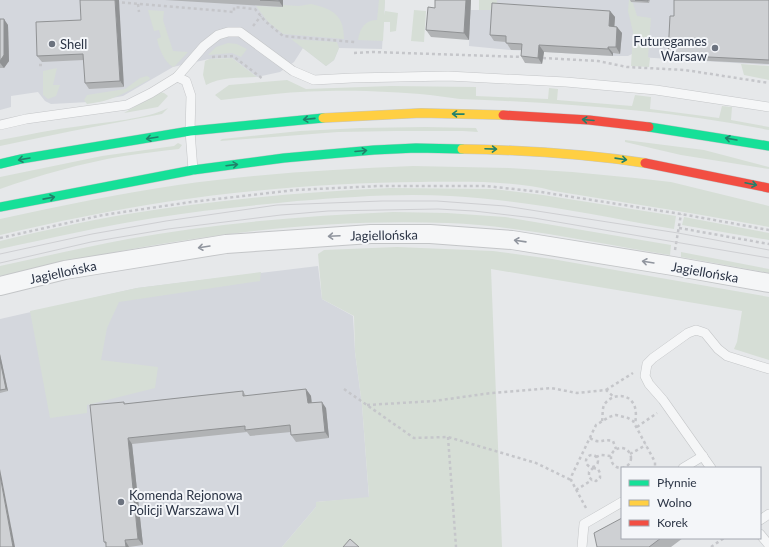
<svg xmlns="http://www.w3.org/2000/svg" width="769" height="547" font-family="Lato,sans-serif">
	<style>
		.built { fill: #d4d7dd }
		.green { fill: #d6ded6 }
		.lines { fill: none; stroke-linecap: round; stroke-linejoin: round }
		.lane-casing { stroke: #c4c6c8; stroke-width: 10 }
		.street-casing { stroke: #c4c6c8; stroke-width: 20 }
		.fast-casing { stroke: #c4c6c8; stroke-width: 10 }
		.slow-casing { stroke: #c4c6c8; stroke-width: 10 }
		.jam-casing { stroke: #c4c6c8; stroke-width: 10 }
		.path { stroke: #c5c6ca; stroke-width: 2.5; stroke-dasharray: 3 3; stroke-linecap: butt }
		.lane { stroke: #f5f6f7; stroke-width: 9 }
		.street { stroke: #f5f6f7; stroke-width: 18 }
		.fast { stroke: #16e098; stroke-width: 9 }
		.slow { stroke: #ffcf43; stroke-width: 9 }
		.jam { stroke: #f24e42; stroke-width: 9 }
		.tram { stroke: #cecfd2; stroke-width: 1 }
		.wall { fill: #b1b3b5 }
		.shaded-wall { fill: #909294 }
		.building { fill: #ced0d3; stroke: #909294 }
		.oneway { stroke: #22816a }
		.oneway2 { stroke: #90959e }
		.poi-dot { fill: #6c737f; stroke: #f4f6f9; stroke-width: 1.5 }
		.labels { text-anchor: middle; stroke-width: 4; stroke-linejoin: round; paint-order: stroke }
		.poi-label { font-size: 13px; fill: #2b3445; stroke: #f4f6f9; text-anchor: start }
		.street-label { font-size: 13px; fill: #2b3445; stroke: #f4f6f9 }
	</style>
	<rect width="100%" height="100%" fill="#e6e8ea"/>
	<g class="built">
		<path d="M 0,0 L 385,0 L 382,49 L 339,48 L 334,60 L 326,66 L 303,48 L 294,62 L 280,72 L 257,77 L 232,58 L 209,59 L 173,67 L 123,96 L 89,102 L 51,104 L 45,101 L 38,92 L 11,96 L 11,107 L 0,110 Z"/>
		<path d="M 479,0 L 769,0 L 769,65 L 638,57 L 632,54 L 628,56 L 613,56 L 511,50 L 469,46 L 470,10 L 479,10 Z"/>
		<path d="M 318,266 L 322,299 L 353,316 L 355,352 L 362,405 L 369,498 L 316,502 L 316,507 L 282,547 L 0,547 L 0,319 L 137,288 Z"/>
	</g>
	<g class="green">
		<path d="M 379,0 L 385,0 L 384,15 L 385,11 L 398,13 L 396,31 L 390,32 L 390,22 L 384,22 L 383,41 L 358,40 C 360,28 365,20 377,20 Z"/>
		<path d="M 479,0 L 497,0 L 496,10 L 479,10 Z"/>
		<path d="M 629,0 L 632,0 L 631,2 L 633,3 L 637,16 L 651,18 L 648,57 L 650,58 L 649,67 L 631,66 L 633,32 L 628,11 Z"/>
		<path d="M 311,4 C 333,9 344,15 344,39 L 283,34 L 268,22 L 256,6 L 283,7 L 283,5 L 299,6 Z"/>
		<path d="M 148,10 L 164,11 L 163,20 L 173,51 L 188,52 L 175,66 L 173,67 C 164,62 159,48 157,39 L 161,37 L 159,30 L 154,31 Z"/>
		<path d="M 414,10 L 426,11 L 424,42 L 411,41 Z"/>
		<path d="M 291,39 L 337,42 L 339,48 L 334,60 L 326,66 Z"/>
		<path d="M 228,43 L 237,44 L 247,49 L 241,57 L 232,53 L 208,55 L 216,47 Z"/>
		<path d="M 232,58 L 257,77 C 241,78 220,77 206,85 L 203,75 L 205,61 L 209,59 Z"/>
		<path d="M 741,64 L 769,66 L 769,80 L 744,75 Z"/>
		<path d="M 57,68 L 53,85 L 60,85 L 56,96 L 48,99 L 43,95 L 43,71 Z"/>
		<path d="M 147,76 L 149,77 L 150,79 C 127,92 113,101 87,104 L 84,100 L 87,95 L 125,89 L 140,78 Z"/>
		<path d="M 287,80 L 306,89 L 391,86 L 476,87 L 476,96 L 548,99 L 549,88 L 558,89 L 557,100 L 632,106 L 635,95 L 651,97 L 650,109 L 719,118 L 722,106 L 732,107 L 731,120 L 769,127 L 769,130 C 667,110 563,103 460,99 C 450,98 440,96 430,95 C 397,92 360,90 327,91 C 292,91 256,96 221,100 L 215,95 L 229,85 Z"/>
		<path d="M 160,92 L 164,93 L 168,96 L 158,107 L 124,113 Z"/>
		<path d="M 168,108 L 162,114 L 72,131 L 0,146 L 0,140 C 27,135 54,129 81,126 C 106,122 147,119 168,108 Z"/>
		<path d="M 425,127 L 476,128 L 478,132 L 463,131 L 396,131 L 338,132 L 220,141 L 222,139 L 300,131 L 360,128 Z"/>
		<path d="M 625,140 L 704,150 L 769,167 L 769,169 L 681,155 L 625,142 Z"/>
		<path d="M 178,143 L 182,145 L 179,149 C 161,151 143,153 124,156 C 82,163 40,175 0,189 L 0,177 L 102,156 L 174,146 Z"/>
		<path d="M 413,166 L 509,168 L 572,172 L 635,178 L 671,182 L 769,206 L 769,227 L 690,213 L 554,191 C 514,180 463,182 421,182 C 308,183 193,194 82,217 C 55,222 27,229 0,235 L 0,219 C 59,206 118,194 178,185 C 256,174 334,169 413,166 Z"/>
		<path d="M 390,188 L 493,189 L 543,195 L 676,216 L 674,229 C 600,216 526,200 451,196 C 399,193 348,197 297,201 C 249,206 201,210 154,218 C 102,226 51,238 0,249 L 0,241 C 42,231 85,221 128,214 C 216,200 301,192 390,188 Z"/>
		<path d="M 393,212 L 447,213 L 505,217 L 671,245 L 670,255 C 596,243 522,226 448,223 C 296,217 147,243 0,276 L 0,266 C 42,257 85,247 128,239 C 215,223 305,216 393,212 Z"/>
		<path d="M 684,217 L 769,233 L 769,240 L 682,225 Z"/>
		<path d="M 397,247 L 493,251 L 552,259 L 769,297 L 769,360 L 734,349 L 737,342 L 742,311 L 491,269 L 502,547 L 282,547 L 316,507 L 316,502 L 369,497 L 362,405 L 355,352 L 354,316 L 322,299 L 318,254 L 324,250 Z"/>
		<path d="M 681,252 L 769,269 L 769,273 L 681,257 Z"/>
		<path d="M 261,272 L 260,281 L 119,302 L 107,328 L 101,360 L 158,367 L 155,388 L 87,405 L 87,413 L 50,418 L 30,311 L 137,288 Z"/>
	</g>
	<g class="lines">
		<defs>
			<g id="lane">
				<path d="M 177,77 L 186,81 L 191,96 L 190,131 L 193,170"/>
				<path d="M 0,125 L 26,119 L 127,105 L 151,93 L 177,77 L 204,46 L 218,35 L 228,32 L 240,32 L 293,71 L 314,80 L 352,78 L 448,76 L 566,82 L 656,90 L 769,107"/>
				<path d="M 683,468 L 703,456"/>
				<path d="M 711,468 L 663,400 L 649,384 L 645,376 L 647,364 L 653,358 L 688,333 L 696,330 L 705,333 L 718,349 L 727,356 L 769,369"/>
				<path d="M 760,520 L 769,514"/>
				<path d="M 760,534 L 769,545"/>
				<path d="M 582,547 L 584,524 L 622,502"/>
			</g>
			<path id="street" d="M 0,286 L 65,270 L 226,244 L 371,234 L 430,234 L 512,240 L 673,266 L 769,283"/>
			<g id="fast">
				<path d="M 649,127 L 769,146"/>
				<path d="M 0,164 L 21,159 L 190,131 L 323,118"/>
				<path d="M 0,207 L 193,170 L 284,158 L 374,150 L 416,148 L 462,149"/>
			</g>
			<g id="slow">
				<path d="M 323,118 L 421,113 L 503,115"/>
				<path d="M 462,149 C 524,150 585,154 645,163"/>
			</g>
			<g id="jam">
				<path d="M 503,115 L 589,120 L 649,127"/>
				<path d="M 645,163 L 769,188"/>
			</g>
		</defs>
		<use href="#lane" class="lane-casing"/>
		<use href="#street" class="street-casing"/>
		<use href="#fast" class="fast-casing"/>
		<use href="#slow" class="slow-casing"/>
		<use href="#jam" class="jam-casing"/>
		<g class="path">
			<path d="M 116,2 L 234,12 L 234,7 L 255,9 L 265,21 L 283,36 L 355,42"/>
			<path d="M 138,4 L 139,12"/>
			<path d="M 253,26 L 261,16"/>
			<path d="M 354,53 L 373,52 L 523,57"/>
			<path d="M 212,57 L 233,56 L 263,79"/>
			<path d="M 543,58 L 598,61 L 627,67 L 685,70 L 769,83"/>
			<path d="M 39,65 L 45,65"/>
			<path d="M 679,228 L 769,244"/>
			<path d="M 0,238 L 103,215 L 191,202 L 295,190 L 379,186 L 486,186 L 541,192 L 681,214 L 769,230"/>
			<path d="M 675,250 L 681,214"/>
			<path d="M 344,389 L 414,438 L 448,437 L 536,463 L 571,480"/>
			<path d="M 606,390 L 633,373"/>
			<path d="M 367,405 L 434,401 L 491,393 L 551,388 L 577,393 L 606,390 L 614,397"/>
			<path d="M 602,421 C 603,416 602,410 604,405 C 610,395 626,392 633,403 C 637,409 636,418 635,424"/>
			<path d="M 637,427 L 657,413"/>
			<path d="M 448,437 L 456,547"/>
			<path d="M 590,438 C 601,445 602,438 613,441 L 616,449"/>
			<circle cx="621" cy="458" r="10"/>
			<path d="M 630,454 L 646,445"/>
			<circle cx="592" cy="461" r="6"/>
			<path d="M 596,457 L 601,455 L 611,456"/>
			<path d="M 593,468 L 598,469 L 600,473 L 600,478 L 596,481 L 592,480 L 589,477 L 589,472 Z"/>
			<path d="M 576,490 L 592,480"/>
			<path d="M 586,508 L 571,480 L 572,475 L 596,425 L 609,417 L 616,415 L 628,418 L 633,421 L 655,462 L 655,468"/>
			<path d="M 711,547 L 724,538"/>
		</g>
		<use href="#lane" class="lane"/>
		<use href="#street" class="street"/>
		<use href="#fast" class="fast"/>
		<use href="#slow" class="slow"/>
		<use href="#jam" class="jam"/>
		<g class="tram">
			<path d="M 0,254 L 92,234 L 166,221 L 277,205 L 382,201 L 437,201 L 505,206 L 678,233 L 769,250"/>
			<path d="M 0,263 L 91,242 L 168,229 L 281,215 L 328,211 L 438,209 L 474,211 L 534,218 L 769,258"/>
		</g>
	</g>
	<g class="wall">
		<path d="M 165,0 L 283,0 L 283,7 Z"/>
		<path d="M 435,0 L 471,0 L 469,40 L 431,37 L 426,30 L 435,8 Z"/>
		<path d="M 630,0 L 650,0 L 649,3 L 631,2 Z"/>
		<path d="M 769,0 L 769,64 L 671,59 L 668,55 Z"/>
		<path d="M 610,11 L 615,17 L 614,26 L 617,27 L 622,33 L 620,54 L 613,53 L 613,56 L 544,52 L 542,64 L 525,63 L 521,56 L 521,50 L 511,50 L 506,42 L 494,41 L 490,35 Z"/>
		<path d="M 0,19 L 8,25 L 9,61 L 4,68 L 0,68 Z"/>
		<path d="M 81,20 L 124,87 L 89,89 L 85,83 L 84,60 L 42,62 L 37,56 Z"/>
		<path d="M 0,354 L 8,391 L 0,393 Z"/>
		<path d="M 306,389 L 311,396 L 312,403 L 326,408 L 329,438 L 296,442 L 291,435 L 291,432 L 250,436 L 247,432 L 132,444 L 143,545 L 129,547 L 106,547 L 106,545 L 104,542 L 125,404 L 243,391 L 246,396 Z"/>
		<path d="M 622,538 L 683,538 L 671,547 L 597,547 Z"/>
	</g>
	<g class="shaded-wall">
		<path d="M 115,0 L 119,0 L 124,87 L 120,81 Z"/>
		<path d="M 279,0 L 283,0 L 283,7 L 279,1 Z"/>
		<path d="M 466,0 L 471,0 L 469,40 L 464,33 Z"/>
		<path d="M 610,11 L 615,17 L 614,33 L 609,26 Z"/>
		<path d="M 4,19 L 8,25 L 9,61 L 4,68 L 0,63 L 0,61 Z"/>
		<path d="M 617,27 L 622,33 L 620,54 L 616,47 Z"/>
		<path d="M 539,45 L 544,52 L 542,64 L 538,58 Z"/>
		<path d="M 608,47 L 613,53 L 613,56 L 608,49 Z"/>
		<path d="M 0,354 L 8,391 L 6,389 L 0,360 Z"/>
		<path d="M 306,389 L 311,396 L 312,410 L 308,403 Z"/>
		<path d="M 322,402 L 326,408 L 329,438 L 325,432 Z"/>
		<path d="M 128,438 L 132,444 L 143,545 L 138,539 Z"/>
		<path d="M 0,469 L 15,547 L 13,547 L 0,475 Z"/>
		<path d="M 125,540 L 129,547 L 126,547 Z"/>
	</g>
	<g class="building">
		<path d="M 80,0 L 115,0 L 120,81 L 85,83 L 83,54 L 37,56 L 36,22 L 81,20 Z"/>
		<path d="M 260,0 L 279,0 L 279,1 Z"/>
		<path d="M 435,0 L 466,0 L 464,33 L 426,30 L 428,7 L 435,8 Z"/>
		<path d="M 635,0 L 648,0 L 648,1 Z"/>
		<path d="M 674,0 L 769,0 L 769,60 L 668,55 L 670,16 L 674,16 Z"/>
		<path d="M 492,3 L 610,11 L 609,26 L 617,27 L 616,47 L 608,47 L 608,49 L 539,45 L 538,58 L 521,56 L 522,44 L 506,43 L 506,36 L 490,35 Z"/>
		<path d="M 0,19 L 4,19 L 4,55 L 0,61 Z"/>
		<path d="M 0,360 L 6,389 L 0,390 Z"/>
		<path d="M 306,389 L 308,403 L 322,402 L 325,432 L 291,435 L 290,425 L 245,430 L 245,426 L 128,438 L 138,539 L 125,540 L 126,547 L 106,547 L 106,542 L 104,542 L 90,405 L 124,402 L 124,404 L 243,391 L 243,396 Z"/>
		<path d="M 0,475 L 13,547 L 0,547 Z"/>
		<path d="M 622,518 L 622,538 L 661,538 L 649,547 L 597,547 L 594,533 Z"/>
		<path d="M 350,539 L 359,547 L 343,547 Z"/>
	</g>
	<defs><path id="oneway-shaft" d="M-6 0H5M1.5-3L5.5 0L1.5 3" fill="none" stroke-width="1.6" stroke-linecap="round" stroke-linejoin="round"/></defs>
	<g class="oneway">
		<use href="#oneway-shaft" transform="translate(458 114) rotate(-179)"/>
		<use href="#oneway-shaft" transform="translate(309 119) rotate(174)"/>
		<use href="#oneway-shaft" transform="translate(588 120) rotate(-175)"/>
		<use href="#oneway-shaft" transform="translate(152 138) rotate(171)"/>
		<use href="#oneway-shaft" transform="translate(731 139) rotate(-170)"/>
		<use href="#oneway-shaft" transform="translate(491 149) rotate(2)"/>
		<use href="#oneway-shaft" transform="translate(361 151) rotate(-5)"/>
		<use href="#oneway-shaft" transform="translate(24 159) rotate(170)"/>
		<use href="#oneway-shaft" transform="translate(621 159) rotate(8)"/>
		<use href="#oneway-shaft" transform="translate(232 165) rotate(-7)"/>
		<use href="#oneway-shaft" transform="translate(751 184) rotate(12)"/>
		<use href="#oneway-shaft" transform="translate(49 198) rotate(-11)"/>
	</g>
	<g class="oneway2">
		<use href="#oneway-shaft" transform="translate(334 236) rotate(177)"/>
		<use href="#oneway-shaft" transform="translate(520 241) rotate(-172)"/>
		<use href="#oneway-shaft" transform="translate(204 247) rotate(171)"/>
		<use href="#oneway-shaft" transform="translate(648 262) rotate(-171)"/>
	</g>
	<g class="poi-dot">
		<circle cx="52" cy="44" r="4"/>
		<circle cx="715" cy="48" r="4"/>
		<circle cx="121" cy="502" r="4"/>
	</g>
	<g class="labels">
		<g class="poi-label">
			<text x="707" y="46" text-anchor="end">Futuregames<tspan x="707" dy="15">Warsaw</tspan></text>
			<text x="60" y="49">Shell</text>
			<text x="129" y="500">Komenda Rejonowa<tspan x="129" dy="15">Policji Warszawa VI</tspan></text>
		</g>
		<g class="street-label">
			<text transform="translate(384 235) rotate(-1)" y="5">Jagiellońska</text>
			<text transform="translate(63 272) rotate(-12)" y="5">Jagiellońska</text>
			<text transform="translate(705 272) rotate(10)" y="5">Jagiellońska</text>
		</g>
	</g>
	<rect x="621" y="467" width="140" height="72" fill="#f4f6f9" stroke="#a4a8b1"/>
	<rect x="629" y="480" width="20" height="6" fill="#16e098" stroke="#a4a8b1"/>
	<text x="657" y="487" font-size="12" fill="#2b3445">Płynnie</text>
	<rect x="629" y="500" width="20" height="6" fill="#ffcf43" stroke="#a4a8b1"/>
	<text x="657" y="507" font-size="12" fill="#2b3445">Wolno</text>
	<rect x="629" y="520" width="20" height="6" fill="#f24e42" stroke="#a4a8b1"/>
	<text x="657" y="527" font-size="12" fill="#2b3445">Korek</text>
</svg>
